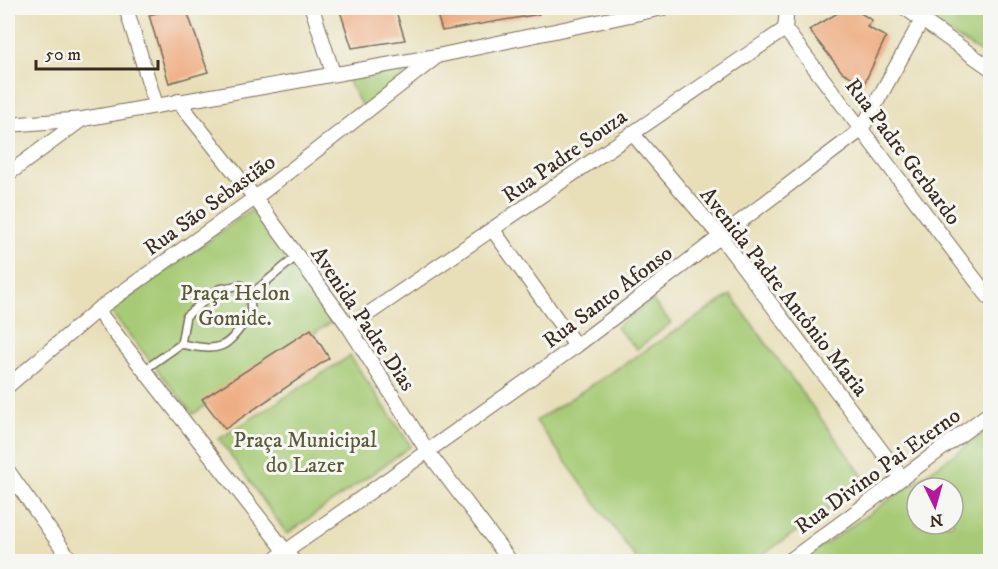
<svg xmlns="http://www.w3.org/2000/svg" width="998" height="569" font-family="'IM FELL DW Pica',serif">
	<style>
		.green { fill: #a6ca74; stroke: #707a49; stroke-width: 1.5; fill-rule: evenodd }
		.building { fill: #eeab80 }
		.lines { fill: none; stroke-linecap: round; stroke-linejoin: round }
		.service-casing { stroke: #786954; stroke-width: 10 }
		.minor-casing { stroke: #786954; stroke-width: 16 }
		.service { stroke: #fff; stroke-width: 7 }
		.minor { stroke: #fff; stroke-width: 14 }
		.labels { text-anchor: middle; stroke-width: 6; stroke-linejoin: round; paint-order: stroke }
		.street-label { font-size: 22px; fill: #3b2a1e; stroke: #f6f6f2 }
		.park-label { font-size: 22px; fill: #5b5a38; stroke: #f6f6f2 }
	</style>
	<rect width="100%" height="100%" fill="#f6f6f2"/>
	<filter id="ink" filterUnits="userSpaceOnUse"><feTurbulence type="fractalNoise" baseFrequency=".0167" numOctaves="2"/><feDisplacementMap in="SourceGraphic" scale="12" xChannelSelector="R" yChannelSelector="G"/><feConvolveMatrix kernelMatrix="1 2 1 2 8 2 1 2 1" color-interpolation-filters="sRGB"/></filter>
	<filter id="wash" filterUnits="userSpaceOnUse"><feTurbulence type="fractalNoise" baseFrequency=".008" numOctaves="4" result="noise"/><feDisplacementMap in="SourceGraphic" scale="24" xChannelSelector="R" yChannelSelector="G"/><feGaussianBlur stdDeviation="1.35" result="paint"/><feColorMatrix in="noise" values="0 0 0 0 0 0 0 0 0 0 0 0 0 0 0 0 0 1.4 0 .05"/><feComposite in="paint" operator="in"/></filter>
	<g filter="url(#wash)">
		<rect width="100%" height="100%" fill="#e8dfb9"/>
		<g class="green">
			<path d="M 943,8 L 990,8 L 990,58 L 927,20 Z"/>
			<path d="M 406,66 L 407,73 L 363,108 L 344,74 Z"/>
			<path d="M 254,208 L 334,320 L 193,414 L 110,311 Z"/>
			<path d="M 731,295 L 868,483 L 753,561 L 638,561 L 536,421 Z"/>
			<path d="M 652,300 L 671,323 L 637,349 L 616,327 Z"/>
			<path d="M 350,356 L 411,446 L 287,534 L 219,439 Z"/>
			<path d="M 990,426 L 990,561 L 801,561 L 965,447 ZM 917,488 L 953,488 L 953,524 L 917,524 Z"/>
		</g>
		<g id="blocks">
			<g class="building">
				<path d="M 177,8 L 186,8 L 208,72 L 169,83 L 149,15 Z"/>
				<path d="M 339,8 L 395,8 L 405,40 L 352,48 Z"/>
				<path d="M 435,8 L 539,8 L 539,14 L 442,31 Z"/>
				<path d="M 846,8 L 852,8 L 872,20 L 867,27 L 886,37 L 864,84 L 842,72 L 809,30 Z"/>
				<path d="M 311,329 L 329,358 L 225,429 L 202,399 Z"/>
			</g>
		</g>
	</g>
	<g filter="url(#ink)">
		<use href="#blocks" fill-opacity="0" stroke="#786954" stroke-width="1.5"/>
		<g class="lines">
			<defs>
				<g id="service">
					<path d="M 250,295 L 297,256"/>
					<path d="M 144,370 L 181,344 C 225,353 225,348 251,314 L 250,295 L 241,285 L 219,289 L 186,316 L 181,344"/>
				</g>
				<g id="minor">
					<path d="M 126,8 L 156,105"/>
					<path d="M 312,8 L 333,73"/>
					<path d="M 905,8 L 990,68"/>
					<path d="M 785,29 L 990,299"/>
					<path d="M 178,101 L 255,198 L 349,327 L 428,452 L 511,562"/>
					<path d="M 8,125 L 83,119 L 437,56 L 663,8"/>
					<path d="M 632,133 L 720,236 L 902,478"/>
					<path d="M 8,174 L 81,120"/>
					<path d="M 493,230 L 576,346"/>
					<path d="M 97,310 L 294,562"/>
					<path d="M 349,327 L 785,29 L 787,8"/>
					<path d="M 8,386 L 97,310 L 255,198 L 435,58"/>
					<path d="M 8,471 L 72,562"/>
					<path d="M 271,562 L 576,346 L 861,130 L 922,20"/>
					<path d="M 788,562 L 990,413"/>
				</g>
			</defs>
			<use href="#service" class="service-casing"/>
			<use href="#minor" class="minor-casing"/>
			<use href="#service" class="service"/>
			<use href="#minor" class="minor"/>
		</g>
	</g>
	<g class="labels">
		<g class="street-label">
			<text transform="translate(904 151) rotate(53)" y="8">Rua Padre Gerbardo</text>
			<text transform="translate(564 155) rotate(-35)" y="8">Rua Padre Souza</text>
			<text transform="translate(209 204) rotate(-36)" y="8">Rua São Sebastião</text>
			<text transform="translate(785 291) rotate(52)" y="8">Avenida Padre Antônio Maria</text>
			<text transform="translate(607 296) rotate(-37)" y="8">Rua Santo Afonso</text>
			<text transform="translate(364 318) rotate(56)" y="8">Avenida Padre Dias</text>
			<text transform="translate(877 470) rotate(-36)" y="8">Rua Divino Pai Eterno</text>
		</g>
		<g class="park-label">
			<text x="235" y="300">Praça Helon<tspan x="235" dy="25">Gomide.</tspan></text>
			<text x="305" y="447">Praça Municipal<tspan x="305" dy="25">do Lazer</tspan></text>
		</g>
	</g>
	<rect width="998" height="569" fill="none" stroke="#f6f6f2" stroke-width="30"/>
	<g transform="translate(935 506) rotate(175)"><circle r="28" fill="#f6f6f2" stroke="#aba49d" stroke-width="1.5"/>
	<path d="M0-4.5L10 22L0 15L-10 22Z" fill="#b5179e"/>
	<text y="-9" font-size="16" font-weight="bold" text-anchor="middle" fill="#3b2a1e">N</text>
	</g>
	<path d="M36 60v9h122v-9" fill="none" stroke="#3b2a1e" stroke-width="3"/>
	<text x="45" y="60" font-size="18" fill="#3b2a1e" stroke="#f6f6f2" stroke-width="4.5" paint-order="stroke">50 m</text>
</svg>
